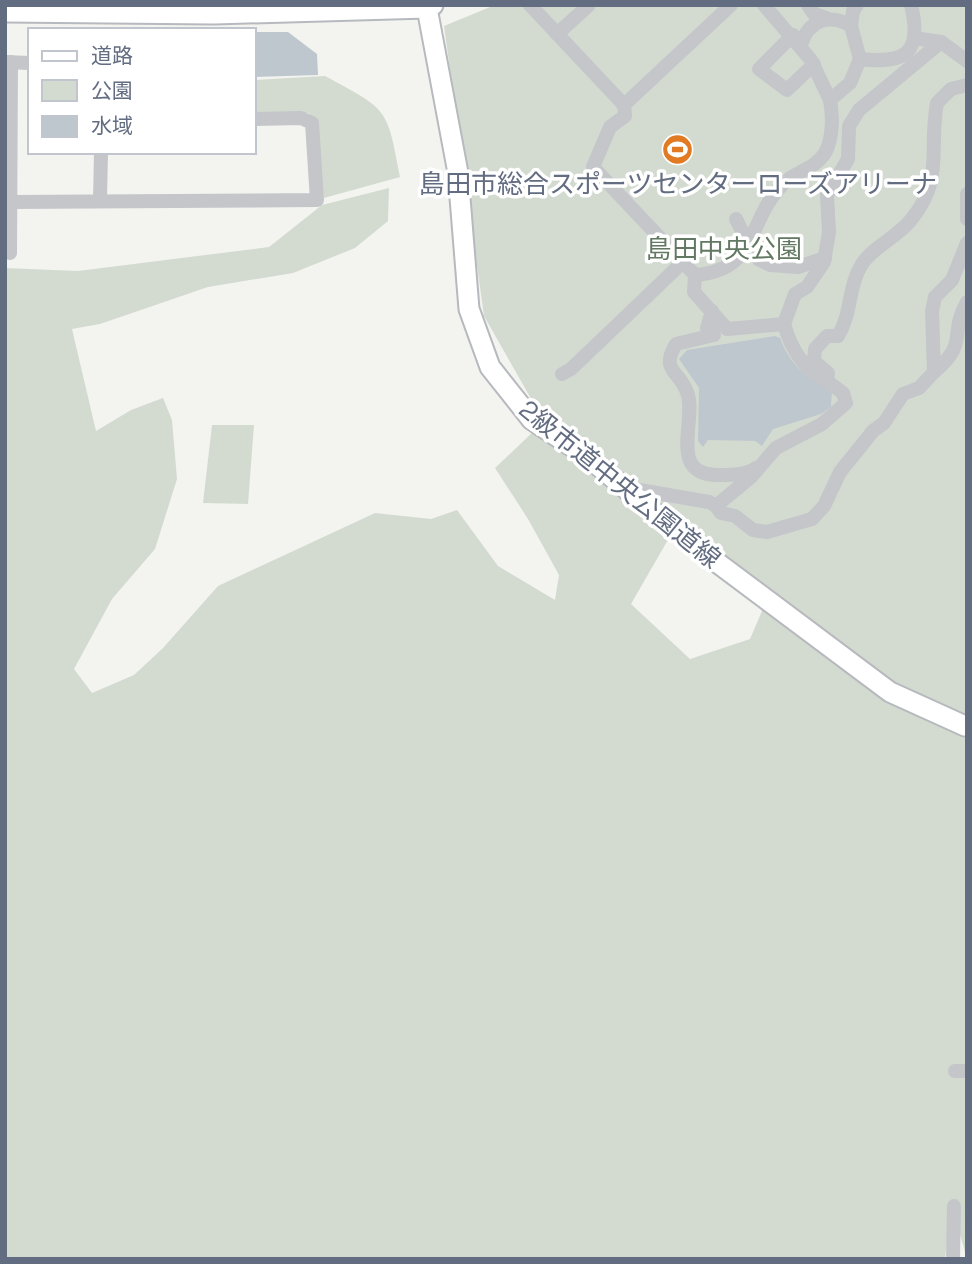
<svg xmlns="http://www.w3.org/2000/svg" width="972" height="1264" font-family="'Space Grotesk','Noto Sans JP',sans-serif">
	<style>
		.green { fill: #d3dbd1 }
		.water { fill: #bfc7ce }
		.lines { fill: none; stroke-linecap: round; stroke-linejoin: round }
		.secondary-casing { stroke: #b6b9be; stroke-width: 23 }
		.street { stroke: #c4c6ca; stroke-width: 14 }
		.secondary { stroke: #fff; stroke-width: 19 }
		.labels { text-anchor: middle; stroke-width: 7; stroke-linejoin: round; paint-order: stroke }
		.poi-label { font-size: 26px; fill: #636d81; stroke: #fff }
		.park-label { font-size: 26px; fill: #627862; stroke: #fff }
		.street-label { font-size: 26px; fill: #636d81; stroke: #fff }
	</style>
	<rect width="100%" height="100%" fill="#f3f4f0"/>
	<g class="green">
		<path d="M 495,5 L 967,5 L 967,1259 L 951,1203 L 945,1259 L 5,1259 L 5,268 L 78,271 L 269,247 L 322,205 L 389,188 L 388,221 L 355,248 L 293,273 L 208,287 L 100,324 L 72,329 L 96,431 L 131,410 L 163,398 L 172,420 L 177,479 L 155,549 L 112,599 L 74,669 L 92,693 L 134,675 L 163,648 L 218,586 L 375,513 L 431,519 L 457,510 L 498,566 L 555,600 L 559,575 L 528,519 L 495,468 L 535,430 L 669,538 L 631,604 L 690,659 L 750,639 L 762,611 L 754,583 L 538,411 L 484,316 L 444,26 Z"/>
		<path d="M 325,76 C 388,110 387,107 400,177 L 324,198 L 309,113 L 254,114 L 254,80 Z"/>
		<path d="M 212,425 L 254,425 L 248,504 L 203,503 Z"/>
	</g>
	<g class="water">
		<path d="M 254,32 L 288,32 L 317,54 L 318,75 L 254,77 Z"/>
		<path d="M 775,336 L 780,338 C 789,363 808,381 832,390 L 831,407 L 821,414 L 773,429 L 762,446 L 755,441 L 708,440 L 703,447 L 698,441 L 699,388 L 679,359 L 687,350 Z"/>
	</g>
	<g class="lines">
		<defs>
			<g id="secondary">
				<path d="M 433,5 L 427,8 L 458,173 L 469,309 L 490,367 L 532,420 L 585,455 L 699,549 L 890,692 L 965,726"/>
				<path d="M 5,12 L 214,14 L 427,8 L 426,5"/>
			</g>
		</defs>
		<use href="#secondary" class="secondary-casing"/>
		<g class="street">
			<path d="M 530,5 L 624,105"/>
			<path d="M 731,5 L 624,105 L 625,116 L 610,127 L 593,167 L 695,275 C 759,270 746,222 782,185 C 795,171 814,170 825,153 C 833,139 833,116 830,100 L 850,83 L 860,59 C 905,64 923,54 911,5"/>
			<path d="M 764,5 L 811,60 L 830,100"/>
			<path d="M 808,5 L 814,14 L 826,18"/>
			<path d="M 851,26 L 853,11 L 857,5"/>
			<path d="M 557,34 L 589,5"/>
			<path d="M 793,35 L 759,69 L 787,90 L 814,64"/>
			<path d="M 941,42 L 967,61"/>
			<path d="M 801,45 C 808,20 830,13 851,26 L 860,59"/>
			<path d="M 5,62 L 30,63"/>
			<path d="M 967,194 L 967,219"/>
			<path d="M 100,200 L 101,152"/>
			<path d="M 11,202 L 317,200 L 312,123 L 301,118 L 254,119"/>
			<path d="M 736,219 L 752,251 L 758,259 L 770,265 L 798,267 L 825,258"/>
			<path d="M 10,253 L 11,62"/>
			<path d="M 695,275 L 694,292 L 727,329 L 784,324 L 795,294 L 807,287 L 824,262 L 829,232 L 827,195 L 848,159 L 849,126 L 859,110 L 941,42 L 914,38"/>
			<path d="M 712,311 L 707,328 L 714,335 L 676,344 C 660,371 679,370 687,392 C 698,419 666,476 719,475 C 732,475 746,475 756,468"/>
			<path d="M 784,324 C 791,349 803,369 827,381 L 828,373 L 814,361 L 815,349 L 827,336 L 838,336 C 852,313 848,286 862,264 C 873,247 897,237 910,221 C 945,179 928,151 937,103 L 951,89 L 967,85"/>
			<path d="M 934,372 C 970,342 948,335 967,302"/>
			<path d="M 562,374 L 571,369 L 683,262"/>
			<path d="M 827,381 L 843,393 L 846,403 L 822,424 L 776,448 L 752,476 L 716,506 L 721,513 L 735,516 L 753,530 L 767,532 L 812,519 L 824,506 L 840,472 L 873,431 L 884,423 L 903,394 L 919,388 L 934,372 L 932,311 L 935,297 L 952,280 L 967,243"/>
			<path d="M 639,490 L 709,502 L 716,506"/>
			<path d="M 955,1071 L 967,1071"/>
			<path d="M 953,1259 L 954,1206"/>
		</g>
		<use href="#secondary" class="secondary"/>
	</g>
	<defs>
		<symbol id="stadium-disc" viewBox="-11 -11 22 22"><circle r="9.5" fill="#e17a23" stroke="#fff"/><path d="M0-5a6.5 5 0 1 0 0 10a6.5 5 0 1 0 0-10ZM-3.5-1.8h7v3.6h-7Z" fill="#fff"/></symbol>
	</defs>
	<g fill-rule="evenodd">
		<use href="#stadium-disc" x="660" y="132" width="35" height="35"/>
	</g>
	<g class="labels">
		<g class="poi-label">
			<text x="678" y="193">島田市総合スポーツセンターローズアリーナ</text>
		</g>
		<g class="park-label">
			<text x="724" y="258">島田中央公園</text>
		</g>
		<g class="street-label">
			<text transform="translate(620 484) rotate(39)" y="9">2級市道中央公園道線</text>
		</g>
	</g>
	<rect width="972" height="1264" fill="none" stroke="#636d81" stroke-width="14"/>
	<rect x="28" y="28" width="228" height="126" fill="#ffffff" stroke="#c1c5cd" stroke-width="2"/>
	<rect x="42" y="51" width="35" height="10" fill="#ffffff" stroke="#c1c5cd" stroke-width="2"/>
	<text x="91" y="63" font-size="21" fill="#636d81">道路</text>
	<rect x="42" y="80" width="35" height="21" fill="#d3dbd1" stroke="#c1c5cd" stroke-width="2"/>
	<text x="91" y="98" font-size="21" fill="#636d81">公園</text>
	<rect x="42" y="116" width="35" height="21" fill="#bfc7ce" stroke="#c1c5cd" stroke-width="2"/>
	<text x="91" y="133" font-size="21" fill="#636d81">水域</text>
</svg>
